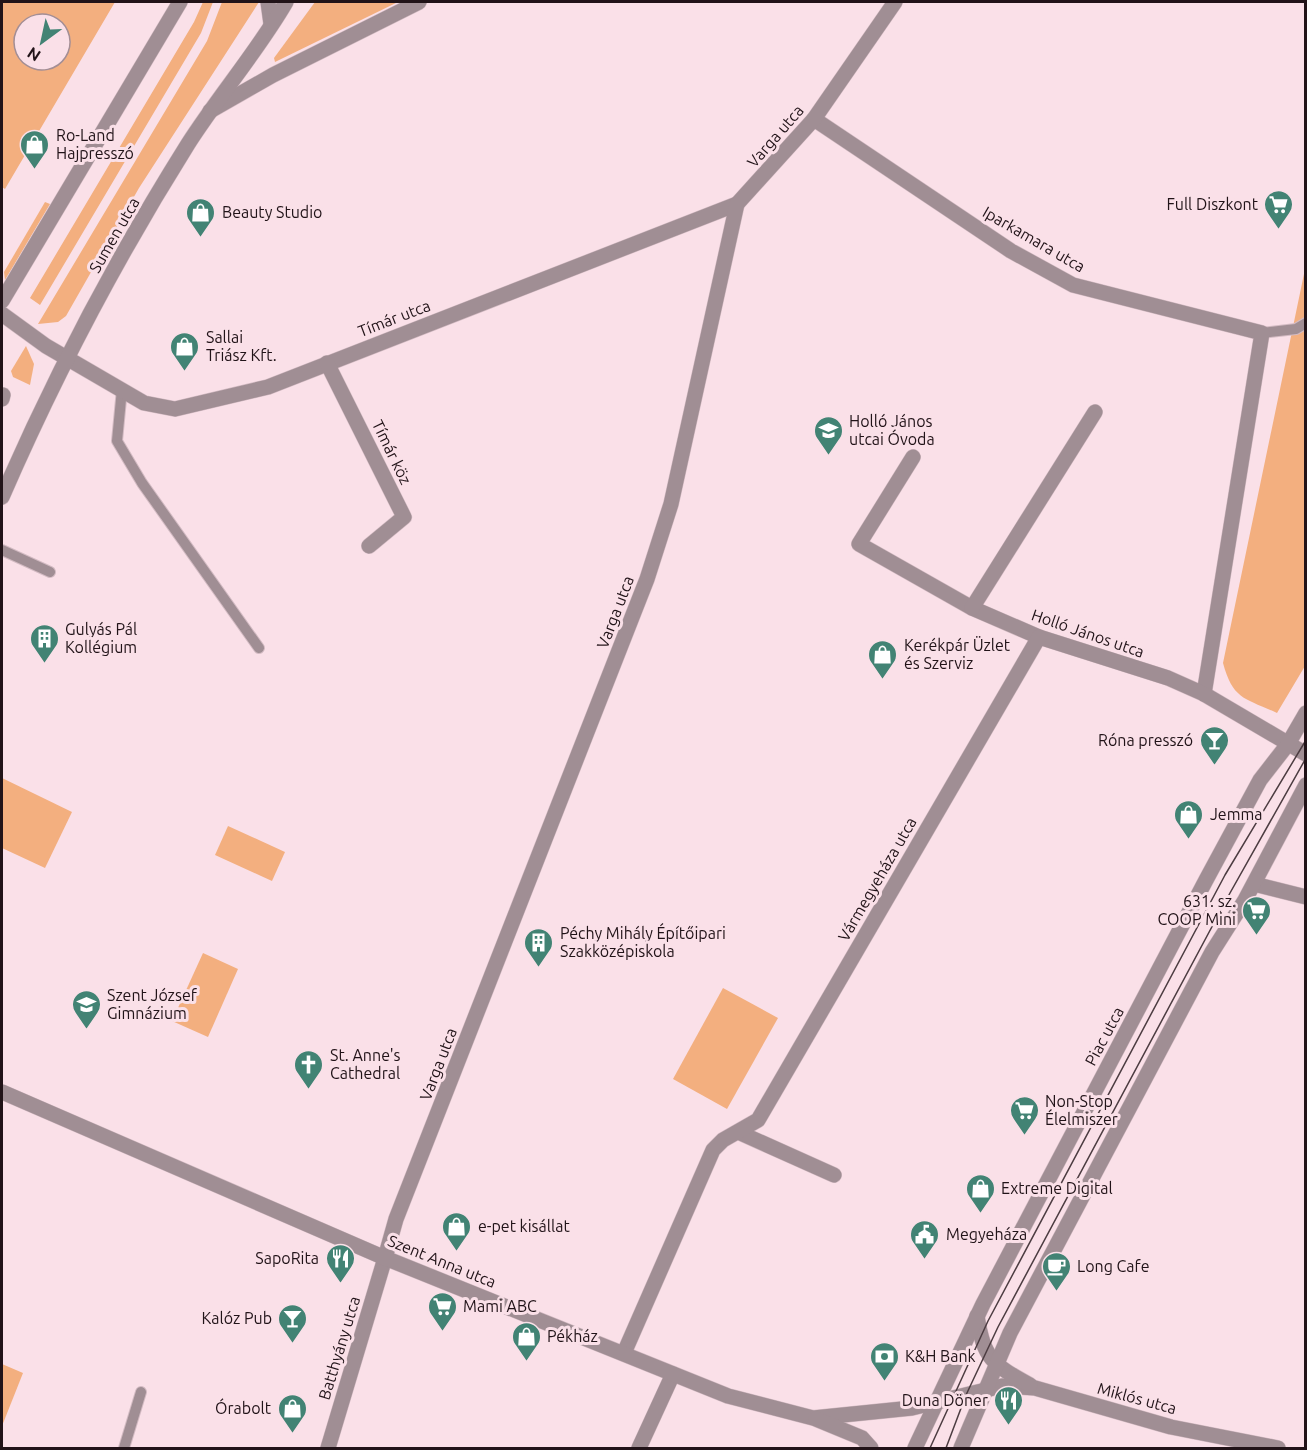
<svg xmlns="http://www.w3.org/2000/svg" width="1307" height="1450" font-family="Ubuntu,sans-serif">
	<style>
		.green { fill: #f3af7f; fill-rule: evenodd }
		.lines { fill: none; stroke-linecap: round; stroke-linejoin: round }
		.service-casing { stroke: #d3bbc3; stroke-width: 12 }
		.pedestrian-casing { stroke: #d3bbc3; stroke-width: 16 }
		.minor-casing { stroke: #d3bbc3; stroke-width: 16 }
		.tertiary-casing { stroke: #d3bbc3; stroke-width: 16 }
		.service { stroke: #a08e94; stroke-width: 10 }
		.pedestrian { stroke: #a08e94; stroke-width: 15 }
		.minor { stroke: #a08e94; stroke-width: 15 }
		.tertiary { stroke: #a08e94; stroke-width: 15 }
		.tram { stroke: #4c3c41; stroke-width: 1.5 }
		.labels { text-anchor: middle; stroke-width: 6; stroke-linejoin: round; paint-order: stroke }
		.poi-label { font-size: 16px; fill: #211318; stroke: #fae0e8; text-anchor: start }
		.street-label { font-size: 16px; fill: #211318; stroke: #fae0e8 }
	</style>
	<rect width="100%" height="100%" fill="#fae0e8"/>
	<g class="green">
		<path d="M 2,2 L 115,2 L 5,189 L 2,187 ZM 24,24 L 60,24 L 60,60 L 24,60 Z"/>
		<path d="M 203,2 L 213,2 L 201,33 L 40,305 L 30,298 L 194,22 Z"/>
		<path d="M 222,2 L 259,2 L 139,188 L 66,316 L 58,322 L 38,324 L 207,41 Z"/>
		<path d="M 315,2 L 398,2 L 275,62 L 274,58 Z"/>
		<path d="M 45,202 L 50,204 L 5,280 L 4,272 Z"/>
		<path d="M 1305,269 L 1305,666 L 1277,713 C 1245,698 1233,700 1223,663 Z"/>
		<path d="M 26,346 L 34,364 L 30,385 L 13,377 L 11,371 Z"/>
		<path d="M 2,778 L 72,812 L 45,868 L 2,848 Z"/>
		<path d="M 228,826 L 285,852 L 272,881 L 215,855 Z"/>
		<path d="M 203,953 L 238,969 L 208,1037 L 172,1021 Z"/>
		<path d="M 723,988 L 778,1018 L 727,1109 L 673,1079 Z"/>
		<path d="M 2,1364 L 23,1373 L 2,1426 Z"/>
	</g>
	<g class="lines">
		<defs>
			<g id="service">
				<path d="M 1262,333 L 1296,329 L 1306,323"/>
				<path d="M 122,389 L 117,441 L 142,483 L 259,648"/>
				<path d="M 2,550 L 50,572"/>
				<path d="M 124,1448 L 141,1392"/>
			</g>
			<path id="pedestrian" d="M 328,1448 L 385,1258"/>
			<g id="minor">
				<path d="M 268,2 L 271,24"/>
				<path d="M 210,111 L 273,75 L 419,2"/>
				<path d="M 814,119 L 1011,251 L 1073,285 L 1262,333 L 1204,694"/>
				<path d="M 2,301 L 180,2"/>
				<path d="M 2,314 L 46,346 L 144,403 L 175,409 L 268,387 L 737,204"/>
				<path d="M 327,363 L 404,517 L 369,546"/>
				<path d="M 2,399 L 3,395"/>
				<path d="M 913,457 L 859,544 L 972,608 L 1039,637 L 1168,678 L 1204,694 L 1306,754"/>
				<path d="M 972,608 L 1095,412"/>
				<path d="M 1254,884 L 1306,897"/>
				<path d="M 738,1132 L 834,1175"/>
				<path d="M 385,1258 L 396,1219 L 647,579 L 671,504 L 737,204 L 814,119 L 895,2"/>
				<path d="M 624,1353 L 713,1150 L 723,1140 L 758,1120 L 1039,637"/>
				<path d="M 639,1448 L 673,1374"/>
			</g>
			<g id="tertiary">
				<path d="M 2,497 C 55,375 117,257 188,144 C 218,97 259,49 286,2"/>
				<path d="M 2,1092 L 385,1258 L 728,1396 L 813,1418 L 912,1408 L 1002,1386 L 1035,1388 L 1171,1427 L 1278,1448"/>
				<path d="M 977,1316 C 984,1359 992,1364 1030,1385"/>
				<path d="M 816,1419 L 862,1438 L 871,1448"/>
				<path d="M 915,1448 L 983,1304 L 1206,880 L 1260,780 L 1288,744 L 1306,713"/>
				<path d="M 961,1448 L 1010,1333 L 1212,952 L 1245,900 L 1306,785"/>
			</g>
		</defs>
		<use href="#service" class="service-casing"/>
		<use href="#pedestrian" class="pedestrian-casing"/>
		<use href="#minor" class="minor-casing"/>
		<use href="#tertiary" class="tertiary-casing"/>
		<use href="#service" class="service"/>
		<use href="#pedestrian" class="pedestrian"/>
		<use href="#minor" class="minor"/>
		<use href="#tertiary" class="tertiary"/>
		<g class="tram">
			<path d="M 930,1448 L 988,1321 L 1225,875 L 1306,740"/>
			<path d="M 946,1448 L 966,1395 L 998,1327 L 1230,893 L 1306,758"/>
		</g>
	</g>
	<defs>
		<symbol id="shop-pin" viewBox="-11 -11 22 30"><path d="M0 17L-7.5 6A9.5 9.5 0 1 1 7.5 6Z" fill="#428374" stroke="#fae0e8"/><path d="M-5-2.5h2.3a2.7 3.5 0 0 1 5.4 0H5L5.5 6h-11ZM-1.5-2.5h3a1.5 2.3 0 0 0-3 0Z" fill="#fff"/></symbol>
		<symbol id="supermarket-pin" viewBox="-11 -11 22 30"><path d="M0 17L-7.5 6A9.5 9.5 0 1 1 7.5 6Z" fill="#428374" stroke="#fae0e8"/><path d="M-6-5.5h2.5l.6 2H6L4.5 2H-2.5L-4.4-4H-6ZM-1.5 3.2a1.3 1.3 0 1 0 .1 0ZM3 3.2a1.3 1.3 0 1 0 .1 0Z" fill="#fff"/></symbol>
		<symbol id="school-pin" viewBox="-11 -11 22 30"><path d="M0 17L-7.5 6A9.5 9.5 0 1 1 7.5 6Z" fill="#428374" stroke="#fae0e8"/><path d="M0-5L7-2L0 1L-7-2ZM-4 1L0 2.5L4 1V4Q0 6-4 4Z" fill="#fff"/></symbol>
		<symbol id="building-pin" viewBox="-11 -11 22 30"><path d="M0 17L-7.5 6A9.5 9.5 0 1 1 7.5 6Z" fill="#428374" stroke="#fae0e8"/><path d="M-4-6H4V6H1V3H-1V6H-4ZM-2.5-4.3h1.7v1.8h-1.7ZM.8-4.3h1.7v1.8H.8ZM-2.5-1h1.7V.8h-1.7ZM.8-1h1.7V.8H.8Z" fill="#fff"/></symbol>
		<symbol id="bar-pin" viewBox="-11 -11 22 30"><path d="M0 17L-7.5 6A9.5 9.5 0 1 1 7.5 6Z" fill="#428374" stroke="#fae0e8"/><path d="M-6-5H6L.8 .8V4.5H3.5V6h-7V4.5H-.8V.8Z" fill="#fff"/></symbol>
		<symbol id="church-pin" viewBox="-11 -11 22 30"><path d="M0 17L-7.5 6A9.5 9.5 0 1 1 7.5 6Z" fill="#428374" stroke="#fae0e8"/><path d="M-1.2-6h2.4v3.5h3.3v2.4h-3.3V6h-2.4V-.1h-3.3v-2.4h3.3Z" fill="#fff"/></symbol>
		<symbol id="civic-pin" viewBox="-11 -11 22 30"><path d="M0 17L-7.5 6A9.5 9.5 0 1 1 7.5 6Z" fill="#428374" stroke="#fae0e8"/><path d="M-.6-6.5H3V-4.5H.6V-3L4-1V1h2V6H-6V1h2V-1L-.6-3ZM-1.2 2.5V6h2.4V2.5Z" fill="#fff"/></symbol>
		<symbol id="restaurant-pin" viewBox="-11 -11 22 30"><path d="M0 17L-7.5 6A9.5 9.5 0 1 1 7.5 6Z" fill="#428374" stroke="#fae0e8"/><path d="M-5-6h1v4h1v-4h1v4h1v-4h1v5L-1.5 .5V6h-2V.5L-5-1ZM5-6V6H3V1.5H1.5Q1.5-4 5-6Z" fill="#fff"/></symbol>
		<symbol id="cafe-pin" viewBox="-11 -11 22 30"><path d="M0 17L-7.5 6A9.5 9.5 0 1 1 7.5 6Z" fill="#428374" stroke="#fae0e8"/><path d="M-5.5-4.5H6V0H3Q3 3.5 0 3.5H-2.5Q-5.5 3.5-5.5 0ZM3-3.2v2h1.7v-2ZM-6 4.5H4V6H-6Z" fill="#fff"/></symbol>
		<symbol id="bank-pin" viewBox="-11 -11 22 30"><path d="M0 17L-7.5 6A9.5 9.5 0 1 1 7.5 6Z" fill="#428374" stroke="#fae0e8"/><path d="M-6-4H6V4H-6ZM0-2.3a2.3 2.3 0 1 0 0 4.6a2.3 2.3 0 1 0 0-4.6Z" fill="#fff"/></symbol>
	</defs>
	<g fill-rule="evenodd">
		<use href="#shop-pin" x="18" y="128" width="33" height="45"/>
		<use href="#supermarket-pin" x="1262" y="188" width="33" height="45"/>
		<use href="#shop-pin" x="184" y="196" width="33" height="45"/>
		<use href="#shop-pin" x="168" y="330" width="33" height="45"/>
		<use href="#school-pin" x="812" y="414" width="33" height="45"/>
		<use href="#building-pin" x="28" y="622" width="33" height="45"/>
		<use href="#shop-pin" x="866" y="638" width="33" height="45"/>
		<use href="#bar-pin" x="1198" y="724" width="33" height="45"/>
		<use href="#shop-pin" x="1172" y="798" width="33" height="45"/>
		<use href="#supermarket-pin" x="1240" y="894" width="33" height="45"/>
		<use href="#building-pin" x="522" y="926" width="33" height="45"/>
		<use href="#school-pin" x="70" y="988" width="33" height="45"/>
		<use href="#church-pin" x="292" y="1048" width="33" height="45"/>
		<use href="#supermarket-pin" x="1008" y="1094" width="33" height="45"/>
		<use href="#shop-pin" x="964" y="1172" width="33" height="45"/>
		<use href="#shop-pin" x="440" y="1210" width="33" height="45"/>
		<use href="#civic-pin" x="908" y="1218" width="33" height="45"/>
		<use href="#restaurant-pin" x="324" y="1242" width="33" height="45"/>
		<use href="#cafe-pin" x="1040" y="1250" width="33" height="45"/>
		<use href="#supermarket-pin" x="426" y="1290" width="33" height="45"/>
		<use href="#bar-pin" x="276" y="1302" width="33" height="45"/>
		<use href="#shop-pin" x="510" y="1320" width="33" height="45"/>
		<use href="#bank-pin" x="868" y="1340" width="33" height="45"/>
		<use href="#restaurant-pin" x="992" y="1384" width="33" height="45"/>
		<use href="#shop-pin" x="276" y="1392" width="33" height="45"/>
	</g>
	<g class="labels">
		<g class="poi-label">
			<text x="56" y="141">Ro-Land<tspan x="56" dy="18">Hajpresszó</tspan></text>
			<text x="1258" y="210" text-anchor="end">Full Diszkont</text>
			<text x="222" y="218">Beauty Studio</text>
			<text x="206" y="343">Sallai<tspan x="206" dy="18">Triász Kft.</tspan></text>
			<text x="849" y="427">Holló János<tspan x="849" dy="18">utcai Óvoda</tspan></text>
			<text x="65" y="635">Gulyás Pál<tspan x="65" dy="18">Kollégium</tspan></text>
			<text x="904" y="651">Kerékpár Üzlet<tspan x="904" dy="18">és Szerviz</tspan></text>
			<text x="1193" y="746" text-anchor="end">Róna presszó</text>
			<text x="1210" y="820">Jemma</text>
			<text x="1236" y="907" text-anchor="end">631. sz.<tspan x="1236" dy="18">COOP Mini</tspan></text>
			<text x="560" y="939">Péchy Mihály Építőipari<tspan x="560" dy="18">Szakközépiskola</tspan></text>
			<text x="107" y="1001">Szent József<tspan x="107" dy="18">Gimnázium</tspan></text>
			<text x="330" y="1061">St. Anne's<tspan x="330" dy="18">Cathedral</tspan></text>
			<text x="1045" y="1107">Non-Stop<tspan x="1045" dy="18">Élelmiszer</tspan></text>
			<text x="1001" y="1194">Extreme Digital</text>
			<text x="478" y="1232">e-pet kisállat</text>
			<text x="946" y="1240">Megyeháza</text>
			<text x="319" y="1264" text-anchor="end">SapoRita</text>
			<text x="1077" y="1272">Long Cafe</text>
			<text x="463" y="1312">Mami ABC</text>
			<text x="272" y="1324" text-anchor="end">Kalóz Pub</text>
			<text x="547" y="1342">Pékház</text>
			<text x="905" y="1362">K&amp;H Bank</text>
			<text x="988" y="1406" text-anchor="end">Duna Döner</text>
			<text x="271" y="1414" text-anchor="end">Órabolt</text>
		</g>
		<g class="street-label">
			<text transform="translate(775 136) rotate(-49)" y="6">Varga utca</text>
			<text transform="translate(114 235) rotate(-60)" y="6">Sumen utca</text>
			<text transform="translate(1034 239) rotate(30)" y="6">Iparkamara utca</text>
			<text transform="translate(394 318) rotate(-21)" y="6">Tímár utca</text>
			<text transform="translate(392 452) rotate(64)" y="6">Tímár köz</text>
			<text transform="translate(615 612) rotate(-69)" y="6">Varga utca</text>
			<text transform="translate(1088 633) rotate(19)" y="6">Holló János utca</text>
			<text transform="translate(877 879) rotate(-60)" y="6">Vármegyeháza utca</text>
			<text transform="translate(1104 1036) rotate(-62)" y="6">Piac utca</text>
			<text transform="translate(438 1064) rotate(-69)" y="6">Varga utca</text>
			<text transform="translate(442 1261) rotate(22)" y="6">Szent Anna utca</text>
			<text transform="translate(339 1348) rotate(-73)" y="6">Batthyány utca</text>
			<text transform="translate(1137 1398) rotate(15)" y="6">Miklós utca</text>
		</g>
	</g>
	<rect width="1307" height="1450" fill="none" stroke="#211318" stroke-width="6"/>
	<g transform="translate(42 42) rotate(213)"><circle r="28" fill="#fae0e8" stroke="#a38e95" stroke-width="1.5"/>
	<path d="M0-4.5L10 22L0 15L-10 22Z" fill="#428374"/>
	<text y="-9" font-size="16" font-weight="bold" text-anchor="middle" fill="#211318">N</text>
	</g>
</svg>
